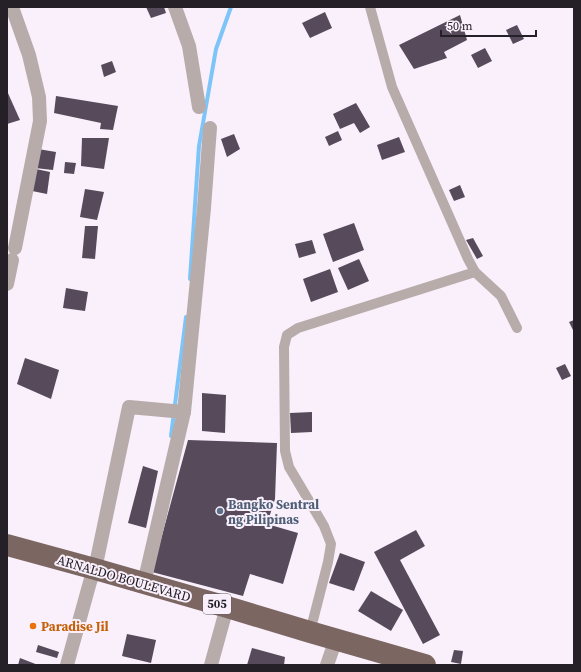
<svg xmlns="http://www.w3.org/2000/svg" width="581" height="672" font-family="'Source Serif 4',serif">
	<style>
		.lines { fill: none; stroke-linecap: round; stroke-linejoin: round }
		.stream { stroke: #7dc4f9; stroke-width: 4 }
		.building { fill: #564a5b }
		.pedestrian { stroke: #b8acaa; stroke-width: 10 }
		.minor { stroke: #b8acaa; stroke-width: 14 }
		.trunk { stroke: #7c6662; stroke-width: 22 }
		.service-dot { fill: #5c6f8a; stroke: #f9f0fc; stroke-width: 1.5 }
		.food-dot { fill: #e8710a; stroke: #f9f0fc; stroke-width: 1.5 }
		.labels { text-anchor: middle; stroke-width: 4; stroke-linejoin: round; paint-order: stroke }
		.shield { fill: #f9f0fc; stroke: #655e67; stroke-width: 1 }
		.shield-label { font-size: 12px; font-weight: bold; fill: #252027 }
		.service-label { font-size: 13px; font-weight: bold; fill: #4e5e75; stroke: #f9f0fc; text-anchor: start }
		.street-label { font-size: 13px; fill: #252027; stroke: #f9f0fc }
		.food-label { font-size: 13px; font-weight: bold; fill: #c56008; stroke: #f9f0fc; text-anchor: start }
	</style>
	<rect width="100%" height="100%" fill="#f9f0fc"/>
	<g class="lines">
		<g class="stream">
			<path d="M 190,279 L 199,146 L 216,49 L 231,7"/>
			<path d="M 171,436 L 186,317"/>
		</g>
	</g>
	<g class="building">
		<path d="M 146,7 L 164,7 L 166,13 L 151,18 Z"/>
		<path d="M 325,12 L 332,28 L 310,38 L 302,23 Z"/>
		<path d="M 460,15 L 467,40 L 444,52 L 447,58 L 414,69 L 399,45 Z"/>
		<path d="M 517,25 L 524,39 L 513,44 L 506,30 Z"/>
		<path d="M 485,48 L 492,61 L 478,68 L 471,55 Z"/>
		<path d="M 112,61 L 116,72 L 104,77 L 101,65 Z"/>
		<path d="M 7,91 L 20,120 L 7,124 Z"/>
		<path d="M 56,96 L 118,106 L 113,130 L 100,129 L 101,123 L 54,113 Z"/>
		<path d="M 356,103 L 370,127 L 360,133 L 354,123 L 340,129 L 333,114 Z"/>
		<path d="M 338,131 L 342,140 L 329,146 L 325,137 Z"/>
		<path d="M 234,134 L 240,149 L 227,157 L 221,139 Z"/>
		<path d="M 399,137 L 405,152 L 382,160 L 377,145 Z"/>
		<path d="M 82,138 L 109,138 L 104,169 L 81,166 Z"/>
		<path d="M 38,149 L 56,152 L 53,170 L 35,168 Z"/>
		<path d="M 65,162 L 76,163 L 74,174 L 64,173 Z"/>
		<path d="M 36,169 L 50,172 L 47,194 L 32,191 Z"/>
		<path d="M 460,185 L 465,197 L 454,201 L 449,190 Z"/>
		<path d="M 85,189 L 104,192 L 97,220 L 80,217 Z"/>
		<path d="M 354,223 L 364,250 L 333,262 L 323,234 Z"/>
		<path d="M 85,226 L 98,226 L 95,259 L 82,258 Z"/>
		<path d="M 473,238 L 483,256 L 477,259 L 466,240 Z"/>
		<path d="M 312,240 L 316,253 L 299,258 L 295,244 Z"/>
		<path d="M 359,259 L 369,281 L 348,290 L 338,268 Z"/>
		<path d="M 330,269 L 338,292 L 311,302 L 303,279 Z"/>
		<path d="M 66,288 L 88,292 L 85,311 L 63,308 Z"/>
		<path d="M 574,320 L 574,332 L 569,322 Z"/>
		<path d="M 25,358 L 59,370 L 51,399 L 17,384 Z"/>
		<path d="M 565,364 L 571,376 L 562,380 L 556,368 Z"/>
		<path d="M 202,393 L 226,395 L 225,433 L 202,431 Z"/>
		<path d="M 312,412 L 312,432 L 291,433 L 290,413 Z"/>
		<path d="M 188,440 L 277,443 L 275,499 L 267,524 L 298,533 L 283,584 L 250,574 L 243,596 L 152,572 Z"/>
		<path d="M 143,466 L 158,471 L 146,528 L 128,523 Z"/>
		<path d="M 416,530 L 425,546 L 400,560 L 440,635 L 423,644 L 374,552 Z"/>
		<path d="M 340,553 L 365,562 L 354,591 L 329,583 Z"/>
		<path d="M 371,591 L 403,610 L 391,631 L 358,611 Z"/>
		<path d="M 127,634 L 156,640 L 151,663 L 122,656 Z"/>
		<path d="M 38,645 L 59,652 L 57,658 L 36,652 Z"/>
		<path d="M 252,648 L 285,657 L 284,665 L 247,665 Z"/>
		<path d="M 454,650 L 463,651 L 461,664 L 451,662 Z"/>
		<path d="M 20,658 L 38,665 L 18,665 Z"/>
	</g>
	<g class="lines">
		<g class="pedestrian">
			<path d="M 475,272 L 501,296 L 517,328"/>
			<path d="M 310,632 L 328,562 L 331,544 L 324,526 L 289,467 L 285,451 L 284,347 L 287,335 L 298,328 L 475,272 L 468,259 L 392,87 L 370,7"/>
		</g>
		<g class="minor">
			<path d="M 12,7 L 29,55 L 39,97 L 40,121 L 15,248"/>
			<path d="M 175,7 L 189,46 L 199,107"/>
			<path d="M 7,284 L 12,260"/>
			<path d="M 144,583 L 184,412 L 204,208 L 210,128"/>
			<path d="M 67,665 L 90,582 L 95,569 L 129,407 L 184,412"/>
			<path d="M 211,665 L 227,607"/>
			<path d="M 327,665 L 336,639"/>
		</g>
		<path class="trunk" d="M 7,545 L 95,569 L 227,607 L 310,632 L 425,665"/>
	</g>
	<circle class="service-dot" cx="220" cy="511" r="4"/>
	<circle class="food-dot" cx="33" cy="626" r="4"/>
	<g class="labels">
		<rect class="shield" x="203" y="594" width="28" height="20" rx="3"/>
		<g class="shield-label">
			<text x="217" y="608">505</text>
		</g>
		<g class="service-label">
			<text x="228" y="509">Bangko Sentral<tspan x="228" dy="15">ng Pilipinas</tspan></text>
		</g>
		<g class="street-label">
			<text transform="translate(124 578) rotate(16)" y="5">ARNALDO BOULEVARD</text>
		</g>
		<g class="food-label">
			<text x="41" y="631">Paradise Jil</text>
		</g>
	</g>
	<rect width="581" height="672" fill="none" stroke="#252027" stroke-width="16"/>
	<path d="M441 30v6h95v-6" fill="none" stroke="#252027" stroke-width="2"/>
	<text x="447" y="30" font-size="12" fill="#252027" stroke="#f9f0fc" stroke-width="3" paint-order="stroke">50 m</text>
</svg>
